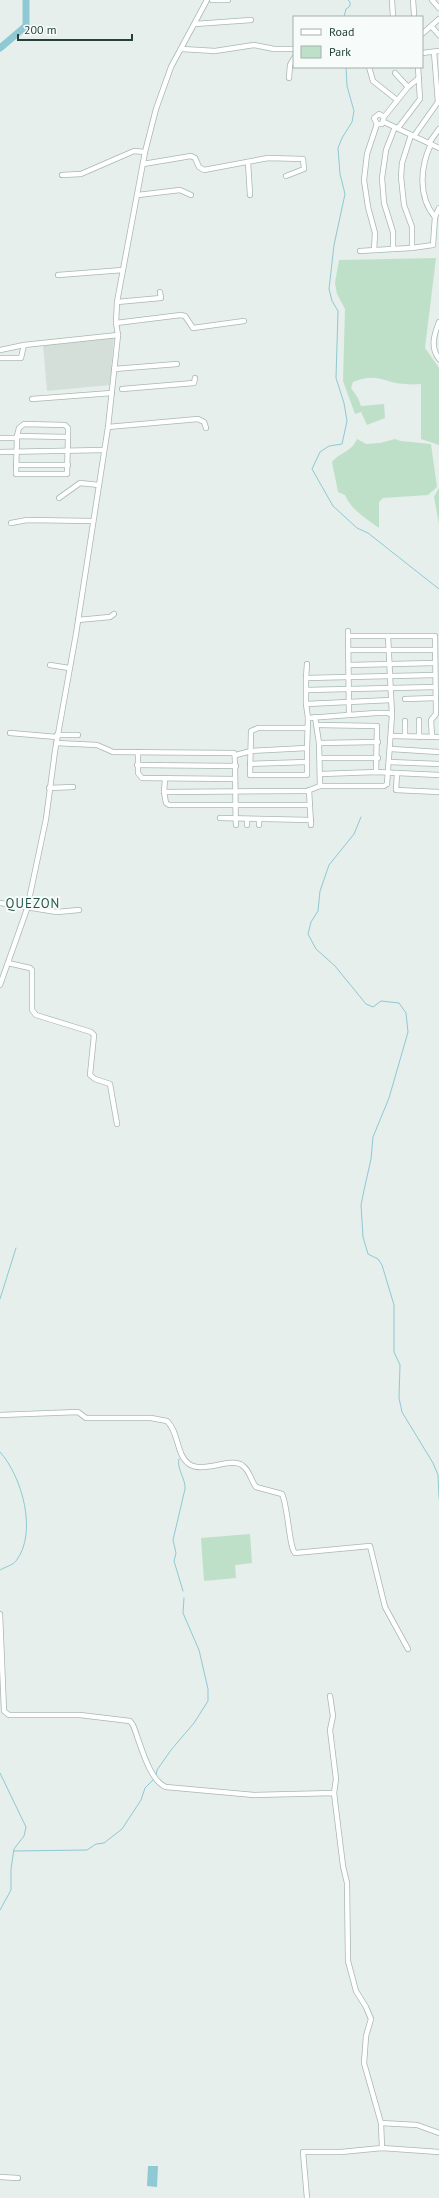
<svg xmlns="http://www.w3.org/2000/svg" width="439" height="2198" font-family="'PT Sans',sans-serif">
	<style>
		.built { fill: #d4dfda }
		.green { fill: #bfe0c8 }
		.water { fill: #8ec9d4 }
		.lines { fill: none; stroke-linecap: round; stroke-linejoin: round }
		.stream { stroke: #8ec9d4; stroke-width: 1 }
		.river { stroke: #8ec9d4; stroke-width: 7 }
		.minor-casing { stroke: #a8b8b2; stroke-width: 6 }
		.minor { stroke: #fff; stroke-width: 4.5 }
		.labels { text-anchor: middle; stroke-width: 4; stroke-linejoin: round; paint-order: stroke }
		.quarter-label { font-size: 13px; letter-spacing: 1px; fill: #1f5548; stroke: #f7fbf9 }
	</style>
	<rect width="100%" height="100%" fill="#e6efeb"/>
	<path class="built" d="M 114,336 L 110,385 L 47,391 L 43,345 Z"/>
	<g class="green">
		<path d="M 436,258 L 425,348 L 439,368 L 439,445 L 421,439 L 421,384 C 416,384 411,385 405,384 C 383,383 378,372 353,382 L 351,388 L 358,398 L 361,406 L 384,404 L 385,418 L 367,425 L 361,412 L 355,414 L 343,381 L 345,309 L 337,294 L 335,283 L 339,260 Z"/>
		<path d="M 357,439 L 366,444 L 380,443 L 395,439 L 401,441 L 431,444 L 437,487 L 428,495 L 383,498 L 379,502 L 379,528 C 367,519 351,510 345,495 L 338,492 L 332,462 C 340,452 352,452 357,439 Z"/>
		<path d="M 439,488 L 439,524 L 434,497 Z"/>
		<path d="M 250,1534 L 252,1563 L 235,1565 L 236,1578 L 204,1581 L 201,1538 Z"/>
	</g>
	<path class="water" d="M 148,2166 L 158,2166 L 157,2187 L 147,2186 Z"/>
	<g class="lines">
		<g class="stream">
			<path d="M 344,17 L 346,9 L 350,6 L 350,2 L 348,0"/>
			<path d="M 346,67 L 347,86 L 354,111 L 352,122 L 342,138 L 338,148 L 340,174 L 345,194 L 334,245 L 329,289 L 332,301 L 338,311 L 336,378 L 344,403 L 347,421 L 342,444 L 329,446 L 320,452 L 312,469 L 333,506 L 357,528 L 368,533 L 439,589"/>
			<path d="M 361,817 L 354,834 L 329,865 L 320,891 L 318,911 L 311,922 L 308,934 L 316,949 L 335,966 L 366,1004 L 373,1007 L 381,1001 L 399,1003 L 406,1013 L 408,1032 L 389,1098 L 373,1137 L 371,1159 L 364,1190 L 361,1205 L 363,1237 L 368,1254 L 378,1259 L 382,1265 L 394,1305 L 394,1352 L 400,1365 L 399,1398 L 402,1412 L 433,1463 L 438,1475 L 439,1498"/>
			<path d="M 0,1299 L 16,1248"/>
			<path d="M 0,1452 C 22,1476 38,1533 16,1561 C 13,1565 5,1567 0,1570"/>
			<path d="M 179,1459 C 176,1468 186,1479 185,1489 L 173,1540 L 176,1553 L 174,1561 L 183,1591"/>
			<path d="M 0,1773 L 26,1827 L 24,1836 L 14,1849 L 11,1869 L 11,1890 L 0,1910"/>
			<path d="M 156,1775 L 157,1770 L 171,1750 L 194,1723 L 208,1701 L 208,1689 L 199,1650 L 183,1613 L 184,1598"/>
			<path d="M 14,1851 L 87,1850 L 96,1844 L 104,1843 L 122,1829 L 141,1800 L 145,1788 L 153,1780"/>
		</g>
		<path class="river" d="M 0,48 L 26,26 L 26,0"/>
		<defs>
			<g id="minor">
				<path d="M 212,0 L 228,0"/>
				<path d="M 392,0 L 393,17"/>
				<path d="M 413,0 L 414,14"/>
				<path d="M 432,0 L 439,8"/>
				<path d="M 195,24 L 251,20"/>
				<path d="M 432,27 L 439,35"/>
				<path d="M 422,34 L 439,19"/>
				<path d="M 182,49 L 215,51 L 254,45 L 274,49 L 294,49"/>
				<path d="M 422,53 L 439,51"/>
				<path d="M 369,67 L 373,81 L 397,100"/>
				<path d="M 395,73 L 408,87 L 419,78"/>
				<path d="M 289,78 L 290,65 L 294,58"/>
				<path d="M 384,117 L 379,114 L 374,118 L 377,124 L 382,124 L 384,117 L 408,87"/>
				<path d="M 384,122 L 439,148"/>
				<path d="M 395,127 L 386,150 L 382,178 L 384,203 L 393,232 L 393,249 L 412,248"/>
				<path d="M 398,128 L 420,99 L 418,67"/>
				<path d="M 411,135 L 402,163 L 401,177 L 404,205 L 412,227 L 412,248 L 433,245 L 435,217"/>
				<path d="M 414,136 L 438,102 L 434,52"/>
				<path d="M 429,143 L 439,129"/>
				<path d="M 431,144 C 420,167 418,197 435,217 L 439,208"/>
				<path d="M 248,162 L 250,195"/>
				<path d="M 143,164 L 191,156 L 195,158 L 199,167 L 204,170 L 268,158 L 303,159 L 304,169 L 286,176"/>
				<path d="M 62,175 L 81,174 L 134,151 L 145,152"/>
				<path d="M 138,195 L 180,190 L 191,195"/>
				<path d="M 374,250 L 375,233 L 368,207 L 364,180 L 367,154 L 377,124"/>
				<path d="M 360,251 L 393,249"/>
				<path d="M 58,275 L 123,270"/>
				<path d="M 117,302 L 161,298 L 160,292"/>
				<path d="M 439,322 C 434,335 430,347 439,359"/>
				<path d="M 116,323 L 181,315 L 185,316 L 193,328 L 244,321"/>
				<path d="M 0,350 L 24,345"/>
				<path d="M 0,358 L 21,358 L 24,345 L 118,335"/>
				<path d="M 114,369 L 177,364"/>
				<path d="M 122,389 L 194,383 L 195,378"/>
				<path d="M 32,399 L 112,393"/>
				<path d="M 108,427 L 198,419 L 204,422 L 206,428"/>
				<path d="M 17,436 L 68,437 L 67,474 L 16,474 Z"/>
				<path d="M 17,436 L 19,428 L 24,424 L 65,425 L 68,428 L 68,437"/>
				<path d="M 0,438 L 17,438"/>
				<path d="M 0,452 L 104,450"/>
				<path d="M 16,465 L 68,465"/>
				<path d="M 59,498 L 80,483 L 99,485"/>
				<path d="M 11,523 L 27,520 L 93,521"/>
				<path d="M 78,620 L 110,617 L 114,614"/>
				<path d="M 348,631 L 349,715"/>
				<path d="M 348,636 L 435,636 L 436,714 L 431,720 L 432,737"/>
				<path d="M 388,636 L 392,715"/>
				<path d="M 349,650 L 435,650"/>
				<path d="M 50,665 L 69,668"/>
				<path d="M 349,665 L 435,663"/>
				<path d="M 306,678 L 307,664"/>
				<path d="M 306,690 L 435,687"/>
				<path d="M 405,699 L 436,698"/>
				<path d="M 391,700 L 306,704 L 306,678 L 435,675"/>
				<path d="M 306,704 L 308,718"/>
				<path d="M 315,717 L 319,743 L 320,786"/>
				<path d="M 318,725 L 377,726 L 376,772"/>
				<path d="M 307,728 L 258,728 L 251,731 L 250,775 L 307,775 L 307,748"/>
				<path d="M 10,733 L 57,737"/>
				<path d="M 57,735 L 78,735"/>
				<path d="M 392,736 L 439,737"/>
				<path d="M 405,736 L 405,721"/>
				<path d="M 419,737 L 419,720"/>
				<path d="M 56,743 L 97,745 L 113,752 L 234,753 C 236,756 235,815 236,825"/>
				<path d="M 319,743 L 378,742"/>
				<path d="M 391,749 L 439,752"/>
				<path d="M 138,752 L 138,773 L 142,778 L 235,779"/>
				<path d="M 320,758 L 378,758"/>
				<path d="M 389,762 L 439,764"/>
				<path d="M 250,764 L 307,762"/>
				<path d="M 137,765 L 236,766"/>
				<path d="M 321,774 L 376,772 L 439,775"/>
				<path d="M 397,774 L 396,790 L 439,792"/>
				<path d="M 165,779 L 164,792 L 307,791 L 320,786 L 384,786 L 387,784 L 392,715 L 388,713 L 376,713 L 308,718 L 307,748 L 251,751 L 236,755"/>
				<path d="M 49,788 L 73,787"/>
				<path d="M 309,790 L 311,825"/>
				<path d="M 164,792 L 166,803 L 169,805 L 310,805"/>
				<path d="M 220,818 L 311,820"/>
				<path d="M 247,819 L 247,825"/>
				<path d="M 259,825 L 259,819"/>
				<path d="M 0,903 L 57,912 L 79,910"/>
				<path d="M 8,963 L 30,968 L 32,970 L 32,1010 L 36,1015 L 91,1032 L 94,1035 L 90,1075 L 95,1079 L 110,1084 L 117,1124"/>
				<path d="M 0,985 L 27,909 L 46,819 L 55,751 L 76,634 L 108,427 L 118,335 L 116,323 L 117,302 L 145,152 L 156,109 L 171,67 L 207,0"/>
				<path d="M 0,1415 L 78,1412 L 86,1418 L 151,1418 L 167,1421 C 179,1432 176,1455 189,1464 C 203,1474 232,1456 243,1466 C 250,1471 251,1481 256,1487 L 282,1494 C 288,1506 289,1547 295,1553 L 370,1546 L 385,1607 L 408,1649"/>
				<path d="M 0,1614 L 4,1711 L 9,1715 L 80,1715 L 130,1721 L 133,1725 C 140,1742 149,1781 166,1787 L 254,1795 L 334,1793 L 343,1866 L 347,1883 L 348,1961 L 356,1991 L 366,2007 L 371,2019 L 366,2036 L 364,2063 L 381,2123 L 382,2148"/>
				<path d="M 330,1696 L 333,1716 L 330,1730 L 336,1779 L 334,1793"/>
				<path d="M 381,2123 L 417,2125 L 439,2133"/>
				<path d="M 0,2177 L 18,2178"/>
				<path d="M 307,2198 L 303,2152 L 341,2152 L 382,2148 L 439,2152"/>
			</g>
		</defs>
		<use href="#minor" class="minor-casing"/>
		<use href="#minor" class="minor"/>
	</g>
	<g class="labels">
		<g class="quarter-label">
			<text x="33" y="908">QUEZON</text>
		</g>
	</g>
	<rect x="293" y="16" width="130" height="52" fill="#f7fbf9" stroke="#a3b1ad"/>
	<rect x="301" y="29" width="20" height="6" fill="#ffffff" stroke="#a3b1ad"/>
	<text x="329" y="36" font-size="12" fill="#24423a">Road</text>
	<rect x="301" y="46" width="20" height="12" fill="#bfe0c8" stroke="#a3b1ad"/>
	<text x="329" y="56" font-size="12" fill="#24423a">Park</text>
	<path d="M18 34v6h114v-6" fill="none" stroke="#24423a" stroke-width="2"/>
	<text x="24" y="34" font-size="12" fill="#24423a" stroke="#f7fbf9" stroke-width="3" paint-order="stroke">200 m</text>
</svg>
